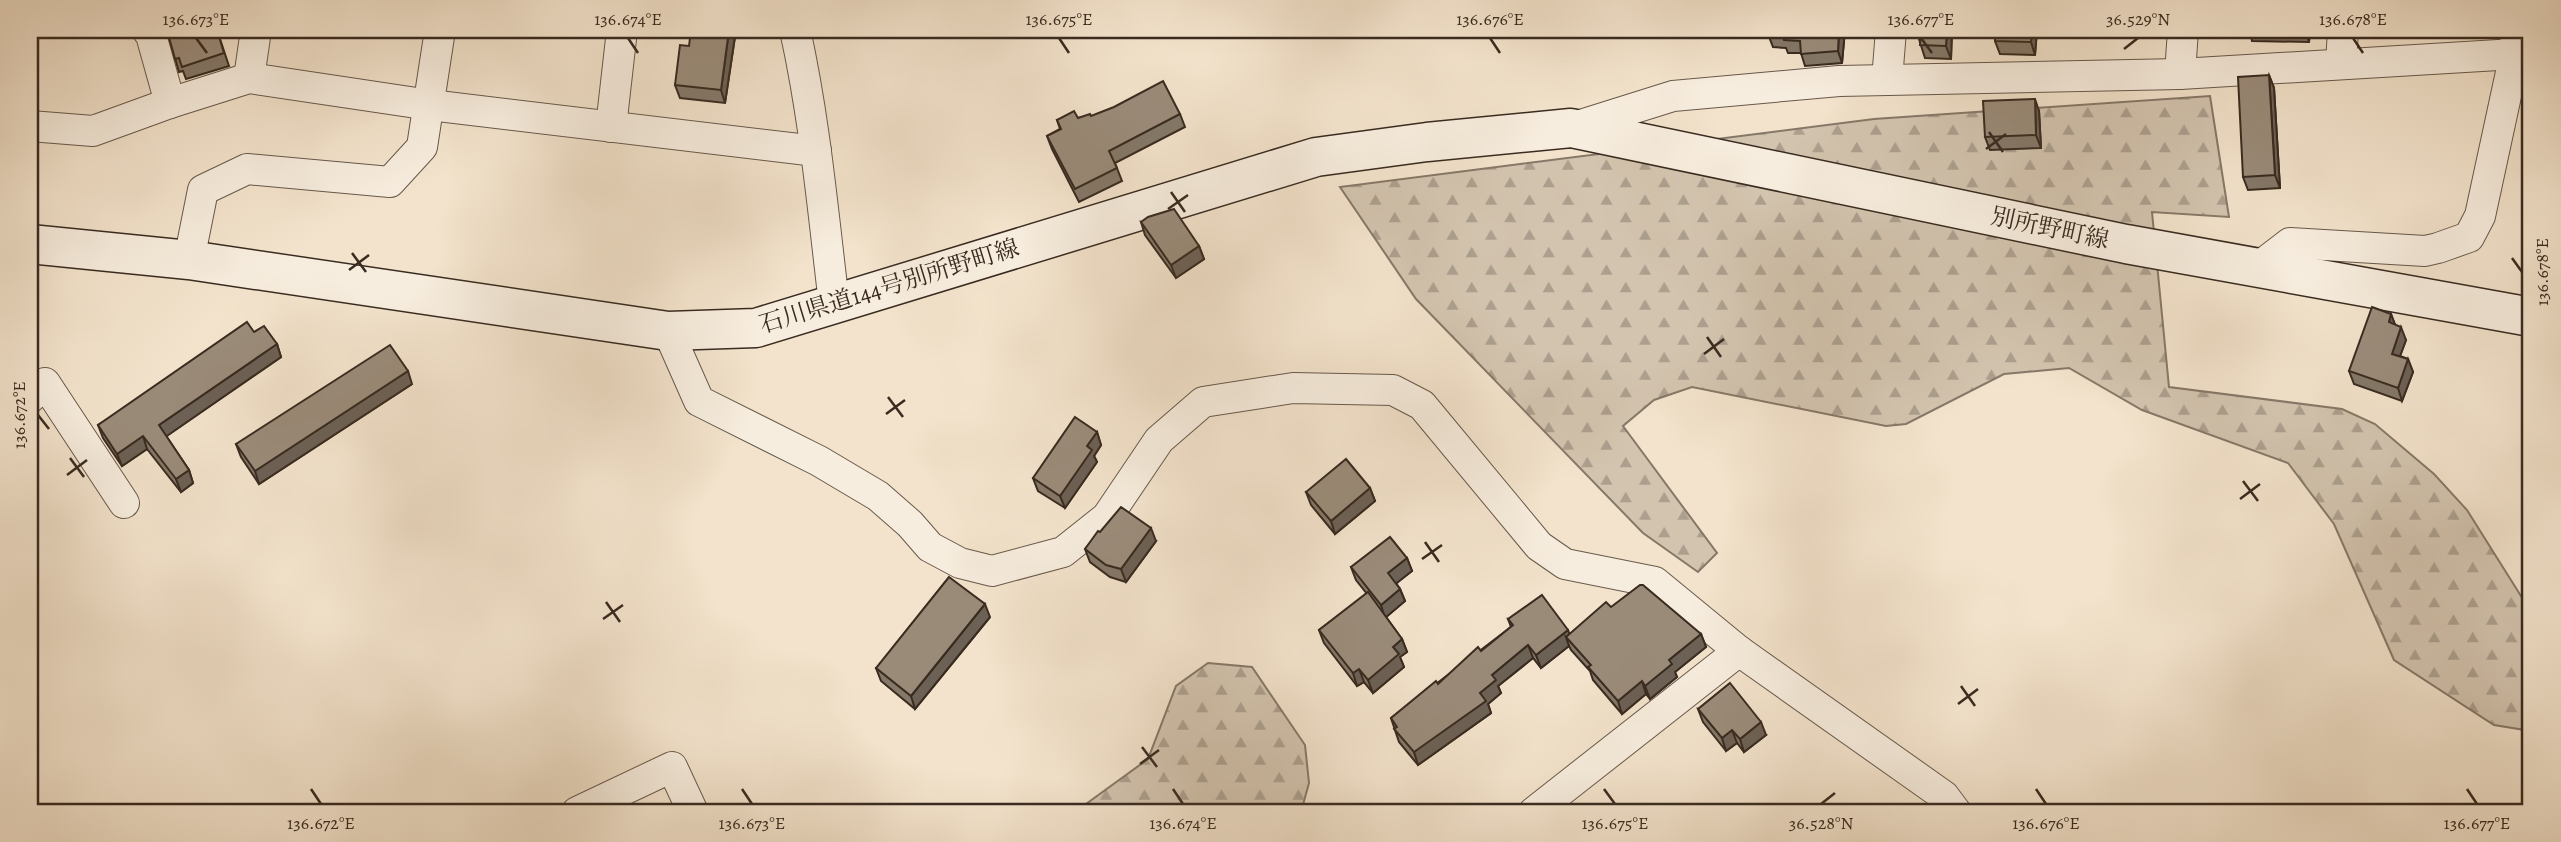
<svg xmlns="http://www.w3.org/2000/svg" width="2561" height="842" font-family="Alegreya,'Noto Serif JP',serif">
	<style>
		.forest { fill: url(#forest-firs); stroke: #867868; stroke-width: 2 }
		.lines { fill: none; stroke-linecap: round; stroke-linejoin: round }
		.minor-casing { stroke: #68594b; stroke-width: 32 }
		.secondary-casing { stroke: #392b20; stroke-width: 41 }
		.minor { stroke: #f7edde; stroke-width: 30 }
		.secondary { stroke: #f7edde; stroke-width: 38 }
		.wall { fill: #847868; stroke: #392b20; stroke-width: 2 }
		.shaded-wall { fill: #6c6155; stroke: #392b20; stroke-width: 2 }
		.building { fill: #9a8b79; stroke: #392b20; stroke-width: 2 }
		.ticks { fill: none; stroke: #392b20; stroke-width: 2.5 }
		.labels { text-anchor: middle; stroke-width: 6; stroke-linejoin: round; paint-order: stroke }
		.street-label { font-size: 24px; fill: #392b20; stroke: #f7edde }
		.neatline { fill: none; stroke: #392b20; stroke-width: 2.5 }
		.ticks-label { font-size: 18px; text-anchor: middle; fill: #392b20 }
	</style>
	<defs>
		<pattern id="forest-firs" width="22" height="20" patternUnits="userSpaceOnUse" patternTransform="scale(1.75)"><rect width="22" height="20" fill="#d3c4af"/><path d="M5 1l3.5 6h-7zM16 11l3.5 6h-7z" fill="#ac9f8e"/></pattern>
	</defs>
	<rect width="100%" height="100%" fill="#f3e3cc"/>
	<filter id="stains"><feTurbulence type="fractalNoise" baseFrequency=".00286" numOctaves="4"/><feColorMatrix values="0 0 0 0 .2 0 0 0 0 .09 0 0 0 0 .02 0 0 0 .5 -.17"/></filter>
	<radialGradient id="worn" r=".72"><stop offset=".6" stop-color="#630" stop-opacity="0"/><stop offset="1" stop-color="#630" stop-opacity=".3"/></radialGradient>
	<g class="forest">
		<path d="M 2210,96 L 2229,217 L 2152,212 L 2169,387 L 2342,409 L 2375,424 L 2434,474 L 2467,510 L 2531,612 L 2531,731 L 2494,725 L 2394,660 L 2334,524 L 2288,463 L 2142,410 L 2069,368 L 2004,374 L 1906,424 L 1886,426 L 1692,387 L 1654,400 L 1623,426 L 1717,553 L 1698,572 L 1643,533 L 1416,299 L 1340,187 L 1874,119 Z"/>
		<path d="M 1208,663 L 1252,667 L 1305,745 L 1309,783 L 1301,812 L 1075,812 L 1148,759 L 1176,686 Z"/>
	</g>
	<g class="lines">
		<defs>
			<g id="minor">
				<path d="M 147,30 L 151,35 L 170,103"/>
				<path d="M 795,30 C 815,120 823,212 834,303"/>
				<path d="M 2341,64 L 2343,30"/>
				<path d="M 2180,74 L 2183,30"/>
				<path d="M 249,78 L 256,30"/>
				<path d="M 1887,80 L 1891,30"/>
				<path d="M 30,126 L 93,131 L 170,103 L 249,78 L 430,105 L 816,151"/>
				<path d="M 611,127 L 622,30"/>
				<path d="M 1571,128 L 1673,96 L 1839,81 L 2180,74 L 2515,54 L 2531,55"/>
				<path d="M 189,260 L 203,190 L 247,169 L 390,182 L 422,147 L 440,30"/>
				<path d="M 2260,266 L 2290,243 L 2425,251 L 2438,248 L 2469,237 L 2480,216 L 2515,54 L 2516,30"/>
				<path d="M 668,331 L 699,401 L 819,461 L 878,496 L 910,524 L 930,547 L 960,563 L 992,571 L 1063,552 L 1107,517 L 1159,440 L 1203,402 L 1293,388 L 1393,390 L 1422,405 L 1539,546 L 1565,564 L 1655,582 L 1739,651 L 1944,796 L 1956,812"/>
				<path d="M 30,398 L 45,383 L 124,503"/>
				<path d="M 577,812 L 672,767 L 693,812"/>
				<path d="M 1534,812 L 1739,651"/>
			</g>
			<path id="secondary" d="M 30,244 L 189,260 L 668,331 L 756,328 L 1316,157 L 1427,142 L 1571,128 L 2126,244 L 2531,317"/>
		</defs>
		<use href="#minor" class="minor-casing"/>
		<use href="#secondary" class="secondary-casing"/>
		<use href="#minor" class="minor"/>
		<use href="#secondary" class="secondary"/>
	</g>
	<g class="wall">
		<path d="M 167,30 L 217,30 L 229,66 L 186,79 L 183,71 L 179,72 Z"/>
		<path d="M 736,30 L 725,103 L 680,98 L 675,85 L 689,46 Z"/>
		<path d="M 1768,30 L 1845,30 L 1842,63 L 1805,66 L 1801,53 L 1788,53 L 1786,48 L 1773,47 L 1768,34 Z"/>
		<path d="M 1952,30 L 1951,59 L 1925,58 L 1917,33 Z"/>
		<path d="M 1996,30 L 2037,30 L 2035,55 L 2000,54 L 1995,41 Z"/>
		<path d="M 2082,30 L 2117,30 L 2116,36 L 2084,34 Z"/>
		<path d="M 2199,30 L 2310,30 L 2309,42 L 2252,41 L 2251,36 L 2200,33 Z"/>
		<path d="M 2436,30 L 2472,30 L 2472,37 L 2438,35 Z"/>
		<path d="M 2269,75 L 2274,88 L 2280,188 L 2248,190 L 2243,177 Z"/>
		<path d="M 2039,111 L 2041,148 L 1990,150 L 1985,137 Z"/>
		<path d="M 1180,114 L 1185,127 L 1115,163 L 1122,181 L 1079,202 L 1052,149 L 1047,136 L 1060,129 L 1057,120 L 1078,118 L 1091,116 Z"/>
		<path d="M 1141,222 L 1199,246 L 1204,259 L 1176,278 L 1145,235 Z"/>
		<path d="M 2391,314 L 2395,325 L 2406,340 L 2400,356 L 2408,359 L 2413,372 L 2402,401 L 2354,384 L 2349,371 Z"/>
		<path d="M 254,332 L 277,344 L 281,357 L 166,436 L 189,470 L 193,483 L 181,492 L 147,449 L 122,466 L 103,438 L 98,425 Z"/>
		<path d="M 412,384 L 259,484 L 241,457 L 236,444 Z"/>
		<path d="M 1097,432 L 1101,445 L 1094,456 L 1097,462 L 1065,508 L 1038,491 L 1033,478 Z"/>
		<path d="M 1370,488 L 1375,501 L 1335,534 L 1311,505 L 1306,492 Z"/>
		<path d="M 1100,532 L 1156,541 L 1126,582 L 1110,577 L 1090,562 L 1085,549 Z"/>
		<path d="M 1407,558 L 1412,571 L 1396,583 L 1400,589 L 1405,601 L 1386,617 L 1402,639 L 1407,652 L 1400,657 L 1404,667 L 1373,693 L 1364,682 L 1357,686 L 1324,643 L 1319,630 L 1367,594 L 1356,580 L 1351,567 Z"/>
		<path d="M 1611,607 L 1701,634 L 1706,647 L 1675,672 L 1677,677 L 1650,699 L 1646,694 L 1622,714 L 1593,680 L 1590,671 L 1571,650 L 1569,646 L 1541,668 L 1533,658 L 1498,686 L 1501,693 L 1488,704 L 1491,713 L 1418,765 L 1399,742 L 1391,718 L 1511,627 L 1508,619 L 1570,634 Z"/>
		<path d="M 990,617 L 915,709 L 881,681 L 876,668 Z"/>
		<path d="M 1698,709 L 1766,735 L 1744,752 L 1737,743 L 1726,751 L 1703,722 Z"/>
	</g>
	<g class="shaded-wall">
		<path d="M 729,30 L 736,30 L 725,103 L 721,90 Z"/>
		<path d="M 1839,30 L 1845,30 L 1842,63 L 1838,51 Z"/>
		<path d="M 1947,30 L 1952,30 L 1951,59 L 1946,46 Z"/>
		<path d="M 2032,30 L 2037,30 L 2035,55 L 2031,42 Z"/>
		<path d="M 2305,30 L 2310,30 L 2309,42 Z"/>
		<path d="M 2269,75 L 2274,88 L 2280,188 L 2275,175 Z"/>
		<path d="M 2035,99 L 2039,111 L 2041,148 L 2036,135 Z"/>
		<path d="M 1199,246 L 1204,259 L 1176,278 L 1171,265 Z"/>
		<path d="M 2391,314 L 2396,327 L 2389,322 Z"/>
		<path d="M 2401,327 L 2406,340 L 2396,367 L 2392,354 Z"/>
		<path d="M 277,344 L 281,357 L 164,438 L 159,425 Z"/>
		<path d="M 2408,359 L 2413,372 L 2402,401 L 2398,388 Z"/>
		<path d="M 408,371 L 412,384 L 259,484 L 255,471 Z"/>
		<path d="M 1097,432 L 1101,445 L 1094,456 L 1097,462 L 1065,508 L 1060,496 L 1087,446 Z"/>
		<path d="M 143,436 L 147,449 L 122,466 L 117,454 Z"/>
		<path d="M 189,470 L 193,483 L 181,492 L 176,479 Z"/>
		<path d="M 1370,488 L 1375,501 L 1335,534 L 1331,521 Z"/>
		<path d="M 1151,528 L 1156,541 L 1126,582 L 1121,569 Z"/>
		<path d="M 1407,558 L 1412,571 L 1393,586 L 1388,573 Z"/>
		<path d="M 1400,589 L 1405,601 L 1385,618 L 1381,605 Z"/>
		<path d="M 985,604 L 990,617 L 915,709 L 911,696 Z"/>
		<path d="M 1568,630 L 1573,643 L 1566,637 L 1569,646 L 1541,668 L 1536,655 Z"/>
		<path d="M 1701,634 L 1706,647 L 1675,672 L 1677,677 L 1650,699 L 1645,686 L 1669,660 Z"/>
		<path d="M 1402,639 L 1407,652 L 1400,657 L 1404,667 L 1373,693 L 1368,680 L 1393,647 Z"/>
		<path d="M 1528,645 L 1533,658 L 1498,686 L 1501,693 L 1488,704 L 1491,713 L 1418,765 L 1414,752 L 1480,693 L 1492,675 Z"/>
		<path d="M 1359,669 L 1364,682 L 1357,686 L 1353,673 Z"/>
		<path d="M 1642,681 L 1646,694 L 1622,714 L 1618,701 Z"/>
		<path d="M 1761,722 L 1766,735 L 1744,752 L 1740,739 Z"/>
		<path d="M 1732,730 L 1737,743 L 1726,751 L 1722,738 Z"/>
	</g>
	<g class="building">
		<path d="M 167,30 L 217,30 L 224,53 L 182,67 L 179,58 L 175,59 Z"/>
		<path d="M 691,30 L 729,30 L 721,90 L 675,85 L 680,45 L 689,46 Z"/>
		<path d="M 1768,30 L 1839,30 L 1838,51 L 1801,54 L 1800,41 L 1784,40 L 1783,35 L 1768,34 Z"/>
		<path d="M 1917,30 L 1947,30 L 1946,46 L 1920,45 L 1921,34 L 1917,33 Z"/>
		<path d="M 1996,30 L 2032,30 L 2031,42 L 1995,41 Z"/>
		<path d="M 2269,75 L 2275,175 L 2243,177 L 2238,77 Z"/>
		<path d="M 1163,81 L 1180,114 L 1109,151 L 1117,168 L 1075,189 L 1047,136 L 1061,129 L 1057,120 L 1074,111 L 1078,118 L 1090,114 L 1091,116 L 1114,107 Z"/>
		<path d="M 2035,99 L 2036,135 L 1985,137 L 1983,101 Z"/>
		<path d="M 1174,209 L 1199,246 L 1171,265 L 1141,222 L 1148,217 Z"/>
		<path d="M 2372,307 L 2391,314 L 2389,322 L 2401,327 L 2392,354 L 2408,359 L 2398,388 L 2349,371 Z"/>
		<path d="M 247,322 L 254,332 L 264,326 L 277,344 L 159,425 L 189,470 L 176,479 L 143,436 L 117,454 L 98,425 Z"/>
		<path d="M 390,345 L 408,371 L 255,471 L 236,444 Z"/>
		<path d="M 1075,417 L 1097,432 L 1087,446 L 1092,450 L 1060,496 L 1033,478 Z"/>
		<path d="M 1346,459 L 1370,488 L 1331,521 L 1306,492 Z"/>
		<path d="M 1121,507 L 1151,528 L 1121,569 L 1106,565 L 1085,549 L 1098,531 L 1100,532 Z"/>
		<path d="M 1390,537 L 1407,558 L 1388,573 L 1400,589 L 1381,605 L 1351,567 Z"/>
		<path d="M 949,577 L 985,604 L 911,696 L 876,668 Z"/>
		<path d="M 1640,585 L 1643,585 L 1701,634 L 1669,660 L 1672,664 L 1645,686 L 1642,681 L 1618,701 L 1588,667 L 1591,665 L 1566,637 L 1606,602 L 1611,607 Z"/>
		<path d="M 1368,592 L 1402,639 L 1393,647 L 1399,654 L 1368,680 L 1359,669 L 1353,673 L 1319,630 Z"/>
		<path d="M 1542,595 L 1568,630 L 1536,655 L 1528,645 L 1492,675 L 1496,680 L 1480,693 L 1486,701 L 1414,752 L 1394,729 L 1397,727 L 1391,718 L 1436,681 L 1438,684 L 1478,647 L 1481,651 L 1513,625 L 1508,619 Z"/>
		<path d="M 1730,683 L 1761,722 L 1740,739 L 1732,730 L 1722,738 L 1698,709 Z"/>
	</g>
	<path class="ticks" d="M 196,38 L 207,53M 628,38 L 638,53M 1059,38 L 1069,53M 1490,38 L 1500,53M 1921,38 L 1932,53M 2353,38 L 2363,53M 2124,49 L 2138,38M 1989,132 L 2003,152M 1986,149 L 2006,134M 1171,192 L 1185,212M 1168,209 L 1188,195M 352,253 L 366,272M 2512,258 L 2522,272M 349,270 L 369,255M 1707,337 L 1721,357M 1704,354 L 1724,339M 888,397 L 903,417M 886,414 L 905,400M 38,415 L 49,429M 70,458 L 84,477M 67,475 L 87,460M 2243,481 L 2258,501M 2240,499 L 2260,484M 1425,542 L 1439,562M 1422,559 L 1442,545M 606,602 L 620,622M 603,619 L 623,605M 1961,686 L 1975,706M 1958,704 L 1978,689M 1142,747 L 1157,767M 1140,764 L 1159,750M 311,789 L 321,804M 742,789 L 752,804M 1173,789 L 1183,804M 1604,789 L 1615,804M 2036,789 L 2046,804M 2467,789 L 2477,804M 1821,804 L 1835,793"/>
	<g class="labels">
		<g class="street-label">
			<text transform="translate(2050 228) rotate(12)" y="8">別所野町線</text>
			<text transform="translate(889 286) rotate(-17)" y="8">石川県道144号別所野町線</text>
		</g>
	</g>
	<rect width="2561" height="842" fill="none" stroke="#f3e3cc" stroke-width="77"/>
	<rect x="38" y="38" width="2484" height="766" class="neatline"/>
	<g class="ticks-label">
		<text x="196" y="25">136.673°E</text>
		<text x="628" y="25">136.674°E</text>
		<text x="1059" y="25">136.675°E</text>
		<text x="1490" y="25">136.676°E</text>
		<text x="1921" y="25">136.677°E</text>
		<text x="2138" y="25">36.529°N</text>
		<text x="2353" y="25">136.678°E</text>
		<text transform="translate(2542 272) rotate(-90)" y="6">136.678°E</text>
		<text transform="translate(19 415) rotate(-90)" y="6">136.672°E</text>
		<text x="321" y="829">136.672°E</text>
		<text x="752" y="829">136.673°E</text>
		<text x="1183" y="829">136.674°E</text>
		<text x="1615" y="829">136.675°E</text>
		<text x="1821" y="829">36.528°N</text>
		<text x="2046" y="829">136.676°E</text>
		<text x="2477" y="829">136.677°E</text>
	</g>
	<rect width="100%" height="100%" filter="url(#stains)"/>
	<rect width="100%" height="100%" fill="url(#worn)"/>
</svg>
